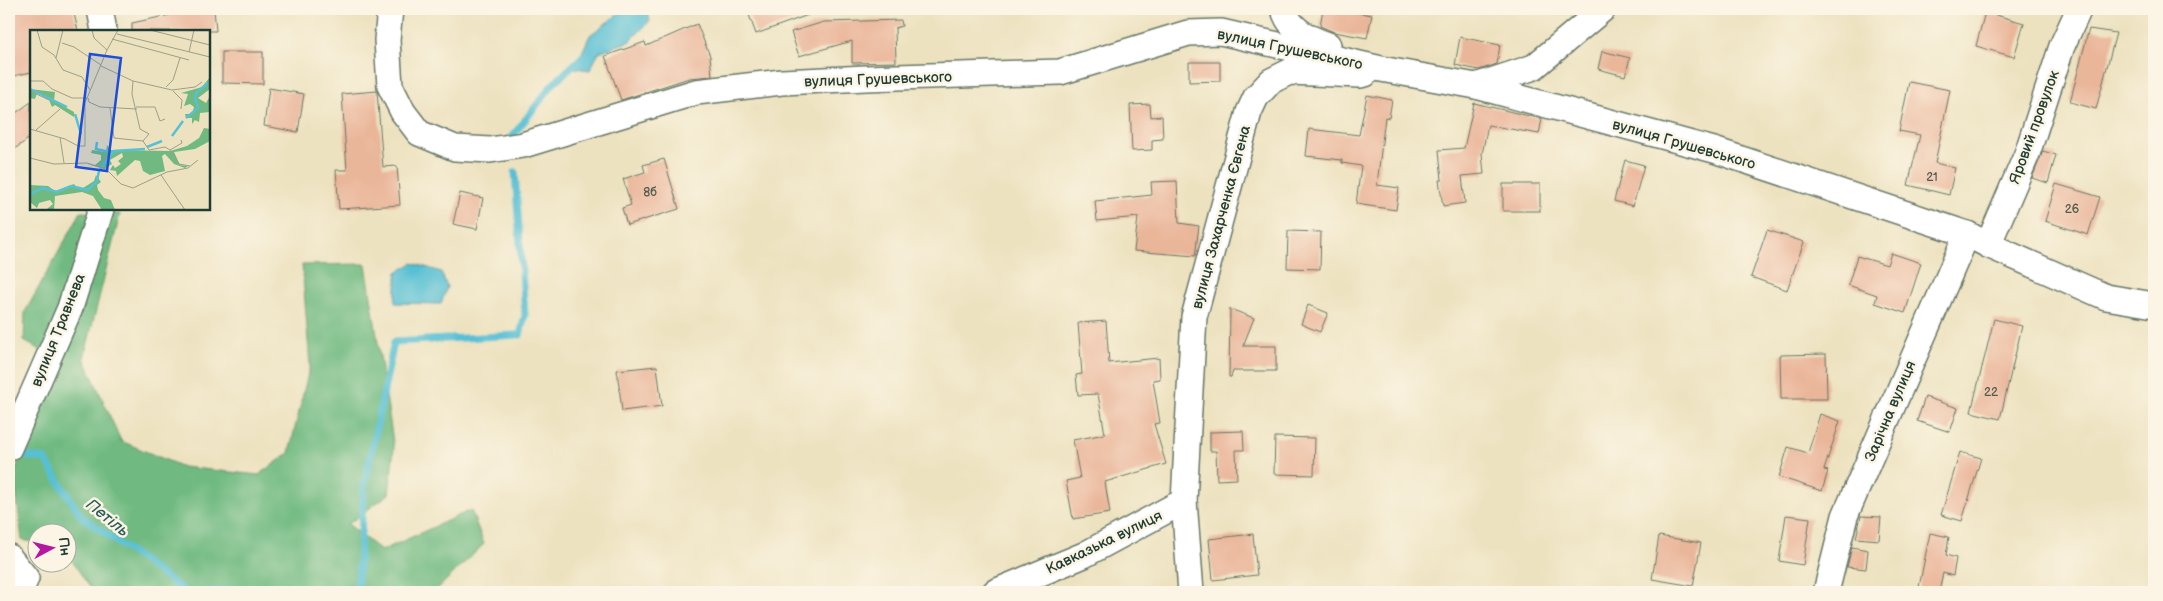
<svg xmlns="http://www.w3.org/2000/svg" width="2163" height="601" font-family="'Balsamiq Sans',sans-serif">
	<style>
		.forest { fill: #70ba81; stroke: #487c5a }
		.water { fill: #57c0d4; stroke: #3b7e84 }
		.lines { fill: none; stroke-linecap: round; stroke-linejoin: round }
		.stream { stroke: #57c0d4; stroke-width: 7 }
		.building { fill: #eab69a }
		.minor-casing { stroke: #677765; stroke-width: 28 }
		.minor { stroke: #fff; stroke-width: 25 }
		.labels { text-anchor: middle; stroke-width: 5; stroke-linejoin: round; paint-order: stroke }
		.number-label { font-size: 12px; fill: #525b4e }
		.street-label { font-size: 15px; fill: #1f3d34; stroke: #fcf5e5 }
		.water-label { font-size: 16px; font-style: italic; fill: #2d5e5c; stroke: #fcf5e5 }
		.inset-river { fill: none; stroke: #57c0d4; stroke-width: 2.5 }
		.inset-road { fill: none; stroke: #9ba088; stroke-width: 1 }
		.view { fill: #1d4ed8; fill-opacity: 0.15; stroke: #1d4ed8; stroke-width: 2.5 }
		.inset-edge { fill: none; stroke: #1f3d34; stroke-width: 2.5 }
	</style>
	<rect width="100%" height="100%" fill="#fcf5e5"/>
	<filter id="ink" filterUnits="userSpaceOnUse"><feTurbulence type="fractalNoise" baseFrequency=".02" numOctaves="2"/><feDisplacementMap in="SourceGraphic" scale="10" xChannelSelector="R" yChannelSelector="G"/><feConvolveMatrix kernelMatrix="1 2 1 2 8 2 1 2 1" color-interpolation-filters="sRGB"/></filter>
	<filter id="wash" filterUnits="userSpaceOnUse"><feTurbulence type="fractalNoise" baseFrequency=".0096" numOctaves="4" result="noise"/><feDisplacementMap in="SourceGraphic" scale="20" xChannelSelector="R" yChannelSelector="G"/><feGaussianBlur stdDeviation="1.12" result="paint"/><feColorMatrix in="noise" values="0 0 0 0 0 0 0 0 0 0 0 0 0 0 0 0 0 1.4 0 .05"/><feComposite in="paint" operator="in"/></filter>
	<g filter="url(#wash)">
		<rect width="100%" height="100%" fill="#ede2c0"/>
		<path class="forest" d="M 81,212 L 120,214 L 84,358 L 121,441 L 183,467 L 259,475 L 289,453 L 310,365 L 302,265 L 366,264 L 394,448 L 389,494 L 348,524 L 381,551 L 471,510 L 484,544 L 434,592 L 93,592 L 68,555 L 68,534 L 38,534 L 37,543 L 22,540 L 14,474 L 57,359 L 24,341 L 25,312 Z"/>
		<g class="water">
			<path d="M 625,9 L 647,9 L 650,21 L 630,41 L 599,52 L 590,70 L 575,68 L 590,35 Z"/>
			<path d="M 413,263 L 441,272 L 447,287 L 441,304 L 395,303 L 397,272 Z"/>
		</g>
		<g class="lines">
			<g class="stream">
				<path d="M 512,137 L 552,85 L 584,55"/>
				<path d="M 515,172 L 525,315 L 520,335"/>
				<path d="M 25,456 L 45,459 L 81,516 L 186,592"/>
				<path d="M 206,592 L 280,586 L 291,592"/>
				<path d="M 357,592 L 364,487 L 394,342 L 516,335"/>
			</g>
		</g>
		<g id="blocks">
			<g class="building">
				<path d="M 9,9 L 73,9 L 78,31 L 31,31 L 31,72 L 9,77 Z"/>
				<path d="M 198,9 L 214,9 L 216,31 L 132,31 L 132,23 Z"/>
				<path d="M 758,9 L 818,9 L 819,11 L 756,34 L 748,12 Z"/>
				<path d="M 1323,9 L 1337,9 L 1372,15 L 1367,38 L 1334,32 L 1320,26 Z"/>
				<path d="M 1985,12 L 2024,23 L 2014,57 L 1976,46 Z"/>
				<path d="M 901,20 L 902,26 L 895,28 L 896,62 L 852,63 L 852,41 L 799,56 L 791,32 L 824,22 Z"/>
				<path d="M 697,24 L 710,56 L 712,76 L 689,78 L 621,100 L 605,56 L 645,42 L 646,46 Z"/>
				<path d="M 2089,29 L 2116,33 L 2096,109 L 2070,102 Z"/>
				<path d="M 1460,37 L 1500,45 L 1497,64 L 1479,70 L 1455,65 Z"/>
				<path d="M 1602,51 L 1630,58 L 1625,76 L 1598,69 Z"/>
				<path d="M 222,52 L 263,52 L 263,84 L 222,83 Z"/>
				<path d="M 1189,62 L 1220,62 L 1220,81 L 1189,82 Z"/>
				<path d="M 1909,82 L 1950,90 L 1935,163 L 1955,168 L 1949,195 L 1908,185 L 1920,135 L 1899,131 Z"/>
				<path d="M 269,88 L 304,94 L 298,132 L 264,126 Z"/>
				<path d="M 377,91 L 383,167 L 397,166 L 400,205 L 339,209 L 336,170 L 347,170 L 342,94 Z"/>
				<path d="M 1367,95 L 1392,100 L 1389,118 L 1385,117 L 1377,185 L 1399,188 L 1396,210 L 1356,204 L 1361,166 L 1342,163 L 1342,160 L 1306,156 L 1309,129 L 1359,135 Z"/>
				<path d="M 31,102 L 31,137 L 9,153 L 9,118 Z"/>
				<path d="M 1474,103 L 1542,119 L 1539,134 L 1488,125 L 1482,154 L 1484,174 L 1462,176 L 1465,203 L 1443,206 L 1439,180 L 1442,180 L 1439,150 L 1464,148 Z"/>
				<path d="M 1150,104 L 1151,117 L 1162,116 L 1163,139 L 1152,140 L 1152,150 L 1132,151 L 1130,105 Z"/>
				<path d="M 2043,151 L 2056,155 L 2048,183 L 2032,178 Z"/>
				<path d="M 664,159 L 679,209 L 627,225 L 622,208 L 631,205 L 623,179 L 645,172 L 643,165 Z"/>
				<path d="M 1625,160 L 1644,165 L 1633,206 L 1614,201 Z"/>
				<path d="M 1177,181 L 1179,223 L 1199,226 L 1195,256 L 1134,251 L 1138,217 L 1097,221 L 1095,201 L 1152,195 L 1151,182 Z"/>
				<rect x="1503" y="184" width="37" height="27"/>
				<path d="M 2056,184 L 2100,197 L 2088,235 L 2045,221 Z"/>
				<path d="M 460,193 L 483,198 L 477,229 L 453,224 Z"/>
				<path d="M 1767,230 L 1804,242 L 1787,290 L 1751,277 Z"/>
				<path d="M 1288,231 L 1321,232 L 1320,269 L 1287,268 Z"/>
				<path d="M 1891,253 L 1921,263 L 1905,313 L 1875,303 L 1877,295 L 1848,285 L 1857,256 L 1887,265 Z"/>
				<path d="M 1308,305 L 1328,313 L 1320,332 L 1301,324 Z"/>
				<path d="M 1230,309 L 1254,318 L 1243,346 L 1276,346 L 1276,371 L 1233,371 L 1231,377 L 1229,377 Z"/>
				<path d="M 1994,319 L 2022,326 L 2000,419 L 1971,412 Z"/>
				<path d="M 1106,321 L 1109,363 L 1159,358 L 1160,379 L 1153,380 L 1160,423 L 1154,424 L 1166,464 L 1105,482 L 1110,513 L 1073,519 L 1066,481 L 1080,478 L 1073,440 L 1105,434 L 1098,394 L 1078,395 L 1076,375 L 1082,374 L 1078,323 Z"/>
				<path d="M 1826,354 L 1827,399 L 1781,399 L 1780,355 Z"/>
				<path d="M 657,366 L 662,406 L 622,411 L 617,370 Z"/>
				<path d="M 1925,397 L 1958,408 L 1950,432 L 1917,421 Z"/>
				<path d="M 1820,414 L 1840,421 L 1824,470 L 1828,471 L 1822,491 L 1779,477 L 1788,447 L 1808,453 Z"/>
				<path d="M 1243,431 L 1244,450 L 1236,450 L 1237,479 L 1217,480 L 1216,451 L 1210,451 L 1210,432 Z"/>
				<path d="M 1275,437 L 1315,438 L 1314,475 L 1274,474 Z"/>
				<path d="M 1960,452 L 1981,458 L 1962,521 L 1941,515 Z"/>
				<path d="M 1786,515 L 1810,518 L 1803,565 L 1779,561 Z"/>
				<path d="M 1861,516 L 1881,517 L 1879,540 L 1856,538 Z"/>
				<path d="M 1930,533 L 1949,537 L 1946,555 L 1956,558 L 1953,576 L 1943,573 L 1939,592 L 1918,592 Z"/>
				<path d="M 1253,534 L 1257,575 L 1213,580 L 1209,539 Z"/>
				<path d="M 1659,536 L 1701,543 L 1693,586 L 1652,579 Z"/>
				<path d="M 1852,547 L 1868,550 L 1866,569 L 1847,567 Z"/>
			</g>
		</g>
	</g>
	<g filter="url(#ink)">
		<use href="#blocks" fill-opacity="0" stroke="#677765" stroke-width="1"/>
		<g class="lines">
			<defs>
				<g id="minor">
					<path d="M 100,9 L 104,31"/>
					<path d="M 390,9 L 387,40 L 390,86 L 403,112 L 419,133 L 455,148 L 490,150 L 523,145 L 696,92 L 782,82 L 866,78 L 1060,72 L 1188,33 L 1221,32 L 1381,69 L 1476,86 L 1714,150 L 1967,234 L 1988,245 L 2106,297 L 2154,305"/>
					<path d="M 1284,9 C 1289,30 1309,38 1328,45"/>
					<path d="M 1476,86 L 1534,67 L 1603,9"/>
					<path d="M 1988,245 L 2027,154 L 2062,46 L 2079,9"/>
					<path d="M 9,448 L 70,308 L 101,209"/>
					<path d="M 9,557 L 26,578 L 20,592"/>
					<path d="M 995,592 L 1084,555 L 1184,501"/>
					<path d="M 1191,592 L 1184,501 L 1194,317 L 1249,112 L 1256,97 L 1271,81 L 1289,72 L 1360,75 L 1365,74"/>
					<path d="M 1826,592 L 1845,516 L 1967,234"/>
				</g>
			</defs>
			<use href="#minor" class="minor-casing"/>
			<use href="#minor" class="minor"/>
		</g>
	</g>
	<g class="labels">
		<g class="number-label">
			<text x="1932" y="181">21</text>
			<text x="650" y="196">8б</text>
			<text x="2072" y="213">26</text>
			<text x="1991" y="396">22</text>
		</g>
		<g class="street-label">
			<text transform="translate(1290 49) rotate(12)" y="5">вулиця Грушевського</text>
			<text transform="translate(878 79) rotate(-2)" y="5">вулиця Грушевського</text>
			<text transform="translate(2034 127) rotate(-70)" y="5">Яровий провулок</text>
			<text transform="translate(1684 144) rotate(16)" y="5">вулиця Грушевського</text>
			<text transform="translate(1221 217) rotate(-75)" y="5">вулиця Захарченка Євгена</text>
			<text transform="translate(58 330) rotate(-68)" y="5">вулиця Травнева</text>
			<text transform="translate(1890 411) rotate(-67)" y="5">Зарічна вулиця</text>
			<text transform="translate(1104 542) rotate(-26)" y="5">Кавказька вулиця</text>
		</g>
		<g class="water-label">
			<text transform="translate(108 517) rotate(39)" y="6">Петіль</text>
		</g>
	</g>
	<g transform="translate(30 30)">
		<rect width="180" height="180" fill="#ede2c0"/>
		<path d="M 180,47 L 180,59 L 168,68 L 176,73 L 180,66 L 180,82 L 170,83 L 169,92 L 165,90 L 162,94 L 162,88 L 156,88 L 155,84 L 162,84 L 164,77 L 160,74 L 154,76 L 158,64 L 151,63 L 172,57 ZM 0,59 L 25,62 L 24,71 L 44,82 L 44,87 L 25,75 L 22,77 L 19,70 L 7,63 L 5,69 L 0,68 ZM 174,98 L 180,99 L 180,111 L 165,119 L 144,122 L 150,135 L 158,136 L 155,138 L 144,134 L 135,124 L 132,126 L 135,141 L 120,145 L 113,141 L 110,131 L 105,130 L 87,146 L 86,141 L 80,140 L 83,135 L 85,138 L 91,134 L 88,131 L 93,127 L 92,123 L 80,130 L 82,134 L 74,139 L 57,134 L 65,135 L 71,130 L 71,125 L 61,123 L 62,120 L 76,122 L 77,115 L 81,120 L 140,121 L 157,116 L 169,108 ZM 66,145 L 71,152 L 67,155 L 68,160 L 74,168 L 81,170 L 85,180 L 72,180 L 63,166 L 52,162 L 25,166 L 24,180 L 17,179 L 23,174 L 20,170 L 9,173 L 7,178 L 0,172 L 0,155 L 18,156 L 25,161 L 44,154 L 48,159 L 53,158 L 64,151 Z" fill="#70ba81"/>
		<path class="inset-river" d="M 0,59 L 37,77M 45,84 L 51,104M 156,88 L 168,78 L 165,67 L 167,62 L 178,53M 142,106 L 153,91M 67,112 L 66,119 L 80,122M 117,117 L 132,111M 70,139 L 84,121 L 115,119M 0,164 L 13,158 L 27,162 L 41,156 L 58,160 L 67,151 L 69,141"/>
		<path class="inset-road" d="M 7,0 L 12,17 L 24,25 L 33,40 L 52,47 L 60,60M 120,0 L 180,15M 87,4 L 180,27M 82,9 L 159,30M 32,13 L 44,17 L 71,35M 77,20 L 88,0M 159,22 L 164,0M 26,28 L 33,0M 71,36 L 103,51 L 142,60 L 165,57 L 172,52M 0,51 L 13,51 L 22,59 L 42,68 L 57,68M 103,51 L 102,64 L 110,99 L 119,104 L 113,111M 136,57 L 143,50 L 150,28M 0,61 L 19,70M 143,61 L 152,70 L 151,79M 58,68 L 59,72 L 70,77 L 107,79M 106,77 L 125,77 L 130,91 L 135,89M 80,78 L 84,108 L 113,111 L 119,120 L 135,117 L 140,120 L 152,113 L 151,110M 0,99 L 35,109 L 48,116 L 55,116 L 55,73 L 77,20 L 64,8 L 62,0M 6,100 L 30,79M 30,107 L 34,133M 140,120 L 149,134 L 160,136M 0,128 L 24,134 L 57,133 L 76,139 L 91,154 L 103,158 L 137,142 L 158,138 L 168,130M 131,145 L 155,180"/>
		<path class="view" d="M 60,24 L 91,28 L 77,141 L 46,137 Z"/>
		<rect width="180" height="180" class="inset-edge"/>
	</g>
	<rect width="2163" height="601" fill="none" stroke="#fcf5e5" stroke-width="30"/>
	<g transform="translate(52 548) rotate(83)"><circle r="24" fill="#fcf5e5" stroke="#a4ab9e"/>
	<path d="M0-4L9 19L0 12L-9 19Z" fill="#b5179e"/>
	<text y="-8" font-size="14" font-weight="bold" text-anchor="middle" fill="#1f3d34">Пн</text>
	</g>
</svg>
